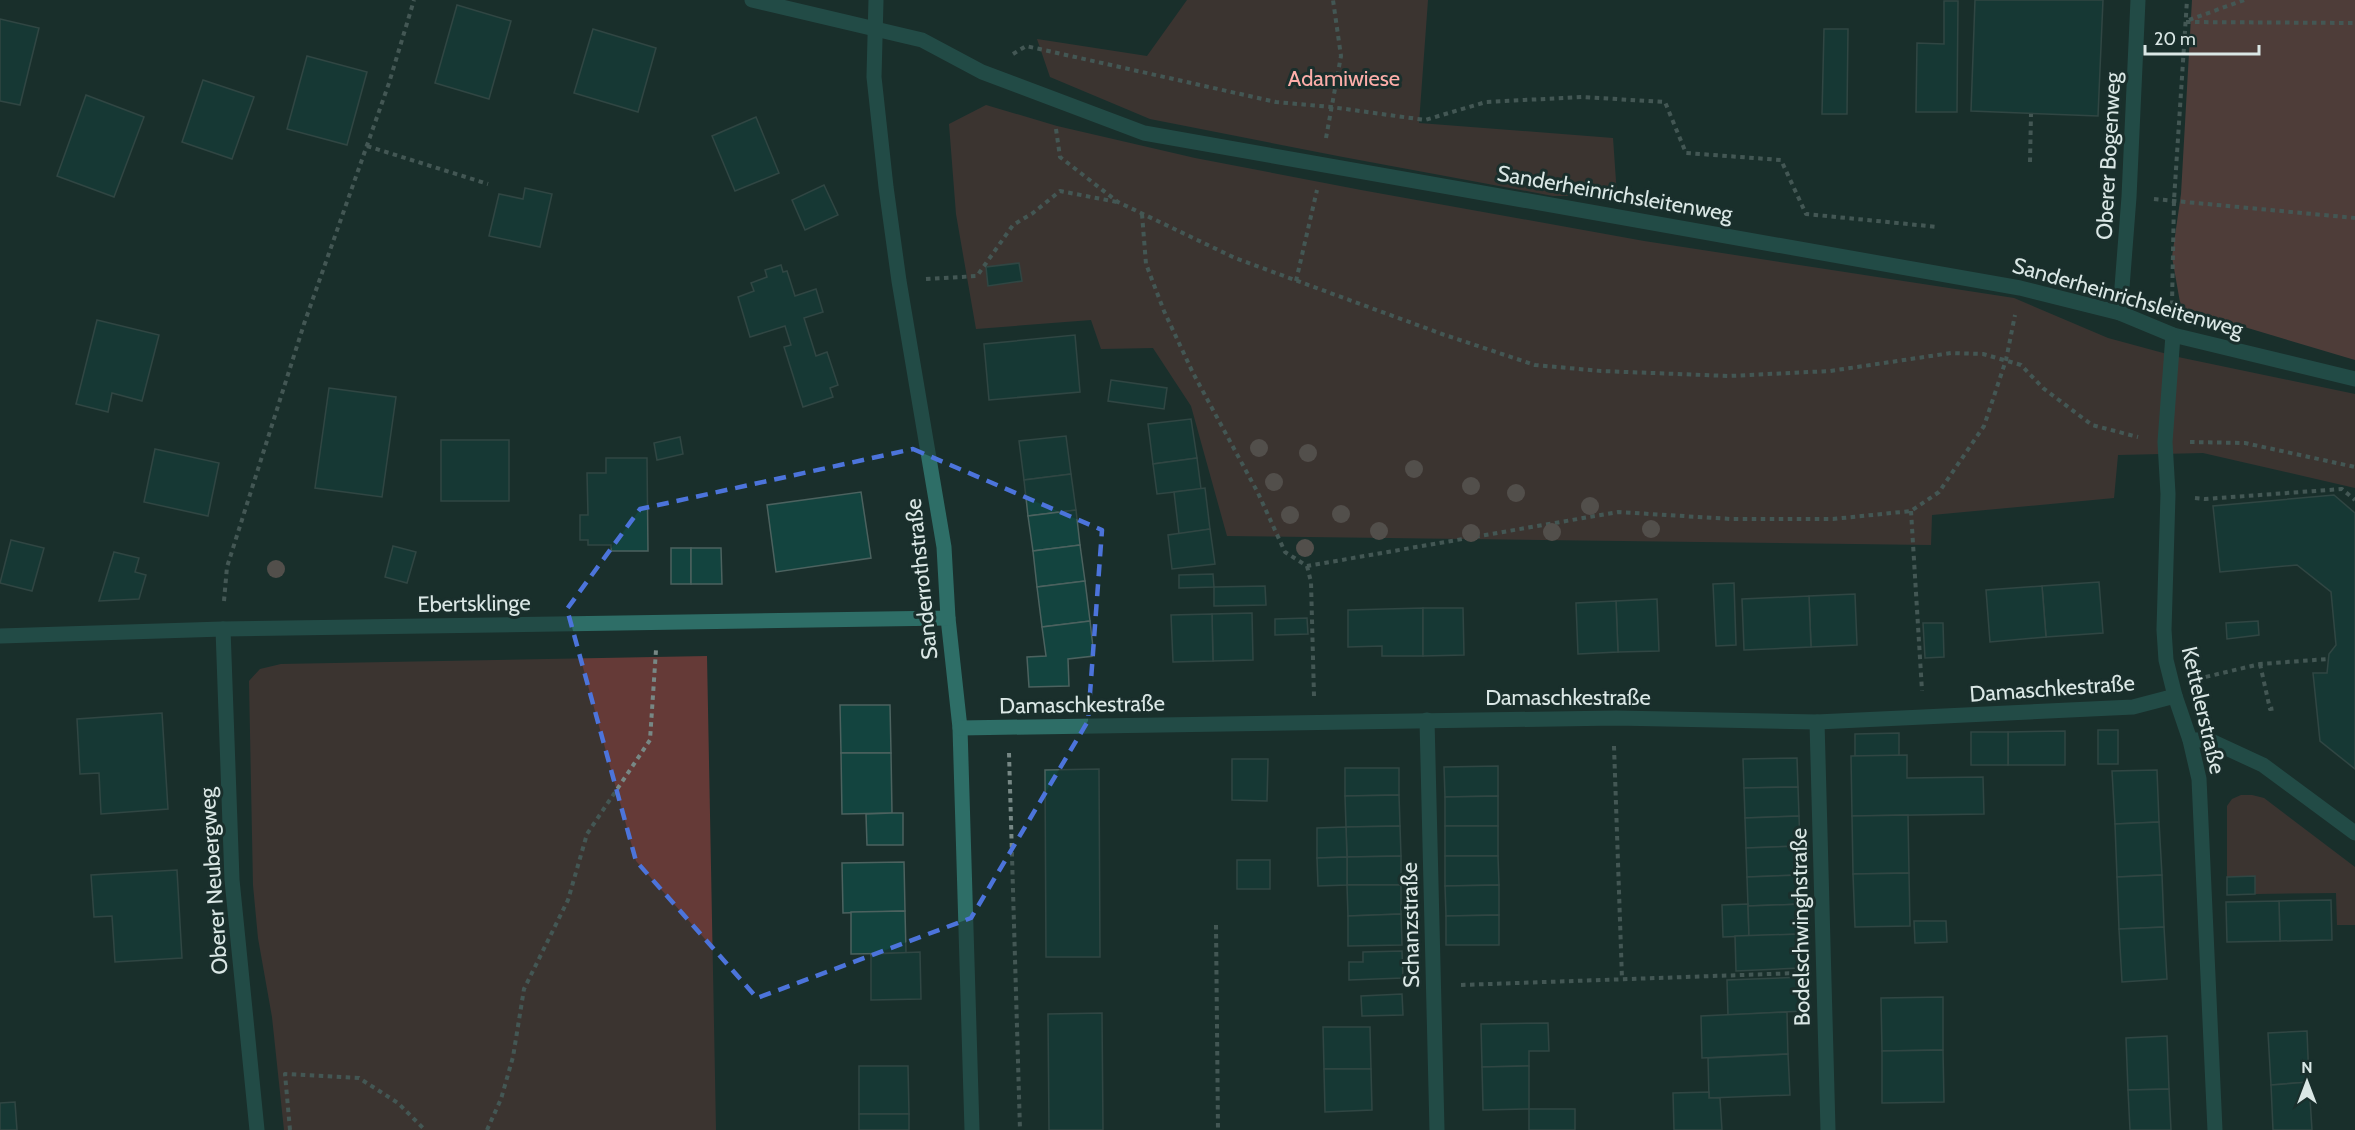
<svg xmlns="http://www.w3.org/2000/svg" width="2355" height="1130" font-family="Cabin,sans-serif">
	<style>
		.green { fill: #653a37 }
		.forest { fill: #8f4e4b }
		.building { fill: #13443f; stroke: #4c625f; stroke-width: 1.5 }
		.lines { fill: none; stroke-linecap: round; stroke-linejoin: round }
		.path { stroke: #778885; stroke-width: 4; stroke-dasharray: 4.5 4.5; stroke-linecap: butt }
		.minor { stroke: #2e6e67; stroke-width: 15 }
		.tertiary { stroke: #2e6e67; stroke-width: 15 }
		.tree { fill: #977571 }
		.marked { fill: none; stroke: #4c74db; stroke-width: 4.5; stroke-dasharray: 12 8; stroke-linejoin: round }
		.labels { text-anchor: middle; stroke-width: 6; stroke-linejoin: round; paint-order: stroke }
		.park-label { font-size: 22px; fill: #fdaea9; stroke: #1a2f2c }
		.street-label { font-size: 22px; fill: #dae7e5; stroke: #1a2f2c }
	</style>
	<rect width="100%" height="100%" fill="#1a2f2c"/>
	<g class="green">
		<path d="M 1187,0 L 1428,0 L 1419,123 L 1613,138 L 1617,196 L 1553,196 L 1343,157 L 1150,119 L 1050,77 L 1037,39 L 1147,56 Z"/>
		<path d="M 986,105 L 1057,126 L 1195,158 L 1361,190 L 1644,241 L 2014,298 L 2108,338 L 2178,357 L 2355,394 L 2355,488 L 2203,453 L 2118,455 L 2114,498 L 1932,515 L 1931,545 L 1227,536 L 1191,406 L 1153,348 L 1101,349 L 1091,320 L 976,329 L 956,214 L 949,124 Z"/>
		<path d="M 707,656 L 716,1130 L 284,1130 L 272,1017 L 258,938 L 253,885 L 249,681 L 260,669 L 281,664 Z"/>
		<path d="M 2241,795 L 2252,795 L 2264,798 L 2355,867 L 2355,925 L 2337,925 L 2336,893 L 2255,894 L 2254,876 L 2227,877 L 2227,806 L 2232,799 Z"/>
	</g>
	<path class="forest" d="M 2192,0 L 2355,0 L 2355,360 L 2181,308 L 2172,257 L 2181,194 Z"/>
	<g class="building">
		<path d="M 1975,0 L 2103,0 L 2098,116 L 1971,111 Z"/>
		<path d="M 1944,1 L 1958,1 L 1957,112 L 1916,112 L 1917,43 L 1944,44 Z"/>
		<path d="M 457,5 L 511,21 L 489,99 L 435,83 Z"/>
		<path d="M 0,19 L 39,28 L 20,105 L 0,101 Z"/>
		<path d="M 593,29 L 656,48 L 638,112 L 574,93 Z"/>
		<path d="M 1824,29 L 1848,29 L 1847,114 L 1822,114 Z"/>
		<path d="M 307,56 L 367,72 L 347,145 L 287,129 Z"/>
		<path d="M 203,80 L 254,97 L 232,159 L 182,142 Z"/>
		<path d="M 86,95 L 144,117 L 114,197 L 57,176 Z"/>
		<path d="M 756,117 L 779,173 L 735,191 L 712,136 Z"/>
		<path d="M 824,185 L 838,215 L 805,230 L 792,200 Z"/>
		<path d="M 525,188 L 552,194 L 540,247 L 489,236 L 499,194 L 523,199 Z"/>
		<path d="M 1019,263 L 1022,281 L 988,286 L 986,267 Z"/>
		<path d="M 781,265 L 783,272 L 787,271 L 795,296 L 816,289 L 823,312 L 804,318 L 816,356 L 827,352 L 838,385 L 830,388 L 833,397 L 803,407 L 784,347 L 791,345 L 785,326 L 750,337 L 738,297 L 754,291 L 751,283 L 767,277 L 765,270 Z"/>
		<path d="M 97,320 L 159,335 L 142,401 L 112,393 L 108,412 L 76,404 Z"/>
		<path d="M 1075,335 L 1080,392 L 989,400 L 984,344 Z"/>
		<path d="M 1111,380 L 1167,388 L 1164,409 L 1108,401 Z"/>
		<path d="M 329,388 L 396,397 L 382,497 L 315,488 Z"/>
		<path d="M 1191,419 L 1197,458 L 1153,464 L 1148,424 Z"/>
		<path d="M 1066,436 L 1071,474 L 1024,480 L 1019,441 Z"/>
		<path d="M 680,437 L 683,454 L 657,460 L 654,443 Z"/>
		<rect x="441" y="440" width="68" height="61"/>
		<path d="M 155,449 L 219,463 L 208,516 L 144,502 Z"/>
		<path d="M 606,458 L 647,458 L 648,551 L 611,551 L 611,545 L 588,545 L 588,540 L 580,540 L 580,515 L 588,515 L 587,473 L 606,473 Z"/>
		<path d="M 1197,458 L 1201,489 L 1157,494 L 1153,464 Z"/>
		<path d="M 1071,474 L 1076,510 L 1028,516 L 1024,480 Z"/>
		<path d="M 1205,488 L 1210,529 L 1179,534 L 1174,492 Z"/>
		<path d="M 861,492 L 871,558 L 776,572 L 767,505 Z"/>
		<path d="M 2334,495 L 2355,513 L 2355,769 L 2320,741 L 2313,673 L 2327,673 L 2329,654 L 2336,645 L 2331,592 L 2297,565 L 2220,572 L 2213,506 Z"/>
		<path d="M 1076,510 L 1080,545 L 1033,551 L 1028,516 Z"/>
		<path d="M 1210,529 L 1215,564 L 1172,569 L 1168,535 Z"/>
		<path d="M 11,540 L 44,548 L 32,591 L 0,583 Z"/>
		<path d="M 1080,545 L 1085,581 L 1037,587 L 1033,551 Z"/>
		<path d="M 393,546 L 416,552 L 407,583 L 385,577 Z"/>
		<rect x="671" y="548" width="20" height="36"/>
		<path d="M 691,548 L 721,548 L 722,584 L 691,584 Z"/>
		<path d="M 114,552 L 139,558 L 135,572 L 146,575 L 139,599 L 99,601 Z"/>
		<path d="M 1213,574 L 1214,587 L 1179,588 L 1179,575 Z"/>
		<path d="M 1085,581 L 1090,621 L 1042,627 L 1037,587 Z"/>
		<path d="M 2099,582 L 2103,633 L 2046,637 L 2042,586 Z"/>
		<path d="M 1734,583 L 1736,645 L 1716,646 L 1713,584 Z"/>
		<path d="M 1265,586 L 1266,605 L 1214,606 L 1214,587 Z"/>
		<path d="M 2042,586 L 2046,637 L 1990,642 L 1986,590 Z"/>
		<path d="M 1855,594 L 1857,645 L 1811,647 L 1809,596 Z"/>
		<path d="M 1809,596 L 1811,647 L 1744,650 L 1742,599 Z"/>
		<path d="M 1657,599 L 1659,651 L 1618,652 L 1616,601 Z"/>
		<path d="M 1616,601 L 1618,652 L 1578,654 L 1576,603 Z"/>
		<path d="M 1423,608 L 1423,656 L 1382,656 L 1382,646 L 1348,647 L 1348,610 Z"/>
		<path d="M 1423,608 L 1463,608 L 1464,655 L 1423,656 Z"/>
		<path d="M 1252,613 L 1253,660 L 1213,661 L 1212,614 Z"/>
		<path d="M 1212,614 L 1213,661 L 1173,662 L 1171,615 Z"/>
		<path d="M 1307,618 L 1308,634 L 1275,635 L 1275,619 Z"/>
		<path d="M 1090,621 L 1094,656 L 1068,659 L 1069,686 L 1029,687 L 1027,657 L 1046,656 L 1042,627 Z"/>
		<path d="M 2258,621 L 2259,635 L 2227,639 L 2226,623 Z"/>
		<path d="M 1923,623 L 1943,623 L 1944,657 L 1925,658 Z"/>
		<path d="M 840,705 L 890,705 L 891,753 L 841,753 Z"/>
		<path d="M 162,713 L 168,809 L 101,814 L 99,773 L 80,774 L 77,719 Z"/>
		<rect x="2098" y="730" width="20" height="34"/>
		<path d="M 2065,731 L 2065,765 L 2008,765 L 2008,732 Z"/>
		<rect x="1971" y="732" width="37" height="33"/>
		<path d="M 1899,733 L 1899,756 L 1855,756 L 1855,734 Z"/>
		<path d="M 841,753 L 891,753 L 892,813 L 842,814 Z"/>
		<path d="M 1907,755 L 1907,778 L 1983,777 L 1984,814 L 1852,816 L 1851,756 Z"/>
		<path d="M 1797,758 L 1798,787 L 1744,788 L 1743,759 Z"/>
		<path d="M 1232,759 L 1268,759 L 1267,801 L 1232,800 Z"/>
		<path d="M 1498,766 L 1498,796 L 1445,797 L 1444,767 Z"/>
		<path d="M 1345,768 L 1399,768 L 1399,795 L 1345,796 Z"/>
		<path d="M 1099,769 L 1100,957 L 1046,957 L 1045,770 Z"/>
		<path d="M 2157,770 L 2159,822 L 2115,824 L 2112,771 Z"/>
		<path d="M 1798,787 L 1799,816 L 1745,818 L 1744,788 Z"/>
		<path d="M 1399,795 L 1400,826 L 1346,827 L 1345,796 Z"/>
		<path d="M 1498,796 L 1498,826 L 1445,826 L 1445,797 Z"/>
		<path d="M 892,813 L 903,813 L 903,845 L 867,845 L 866,814 Z"/>
		<path d="M 1908,815 L 1909,873 L 1853,874 L 1852,816 Z"/>
		<path d="M 1799,816 L 1800,846 L 1746,848 L 1745,818 Z"/>
		<path d="M 2159,822 L 2162,875 L 2117,877 L 2115,824 Z"/>
		<path d="M 1400,826 L 1401,856 L 1347,857 L 1346,827 Z"/>
		<rect x="1445" y="826" width="53" height="30"/>
		<path d="M 1346,827 L 1347,857 L 1317,858 L 1317,828 Z"/>
		<path d="M 1800,846 L 1801,875 L 1747,877 L 1746,848 Z"/>
		<path d="M 1401,856 L 1401,885 L 1347,885 L 1347,857 Z"/>
		<path d="M 1445,856 L 1498,856 L 1499,885 L 1445,886 Z"/>
		<path d="M 1347,857 L 1347,885 L 1318,886 L 1317,858 Z"/>
		<rect x="1237" y="860" width="33" height="29"/>
		<path d="M 904,862 L 905,911 L 843,913 L 842,863 Z"/>
		<path d="M 177,870 L 182,958 L 115,962 L 112,916 L 94,917 L 91,875 Z"/>
		<path d="M 1909,873 L 1910,926 L 1855,927 L 1853,874 Z"/>
		<path d="M 1801,875 L 1802,904 L 1748,906 L 1747,877 Z"/>
		<path d="M 2162,875 L 2164,927 L 2119,929 L 2117,877 Z"/>
		<path d="M 2255,876 L 2255,894 L 2227,895 L 2227,877 Z"/>
		<path d="M 1347,885 L 1401,885 L 1401,914 L 1348,916 Z"/>
		<path d="M 1499,885 L 1499,915 L 1446,916 L 1445,886 Z"/>
		<path d="M 2331,900 L 2332,940 L 2280,941 L 2279,901 Z"/>
		<path d="M 2279,901 L 2280,941 L 2227,942 L 2226,902 Z"/>
		<path d="M 1748,904 L 1749,936 L 1723,937 L 1722,905 Z"/>
		<path d="M 1802,904 L 1803,934 L 1749,936 L 1748,906 Z"/>
		<path d="M 905,911 L 906,953 L 851,954 L 851,912 Z"/>
		<path d="M 1401,914 L 1402,945 L 1348,946 L 1348,916 Z"/>
		<path d="M 1499,915 L 1499,945 L 1446,945 L 1446,916 Z"/>
		<path d="M 1914,921 L 1946,921 L 1947,942 L 1915,943 Z"/>
		<path d="M 2164,927 L 2167,979 L 2122,982 L 2119,929 Z"/>
		<path d="M 1799,934 L 1800,968 L 1736,971 L 1735,936 Z"/>
		<path d="M 1402,951 L 1403,978 L 1349,980 L 1349,962 L 1363,962 L 1363,952 Z"/>
		<path d="M 920,952 L 921,999 L 871,1000 L 871,954 Z"/>
		<path d="M 1803,977 L 1804,1011 L 1728,1015 L 1727,980 Z"/>
		<path d="M 1402,994 L 1403,1015 L 1362,1016 L 1361,996 Z"/>
		<path d="M 1943,997 L 1943,1050 L 1882,1051 L 1881,998 Z"/>
		<path d="M 1787,1012 L 1788,1054 L 1702,1058 L 1701,1016 Z"/>
		<path d="M 1102,1013 L 1103,1130 L 1049,1130 L 1048,1014 Z"/>
		<path d="M 1548,1023 L 1549,1051 L 1529,1051 L 1529,1066 L 1482,1067 L 1481,1024 Z"/>
		<path d="M 1323,1027 L 1370,1027 L 1371,1069 L 1324,1069 Z"/>
		<path d="M 2307,1031 L 2309,1082 L 2271,1085 L 2268,1033 Z"/>
		<path d="M 2167,1036 L 2169,1089 L 2128,1090 L 2126,1038 Z"/>
		<path d="M 1943,1050 L 1944,1102 L 1882,1103 L 1882,1051 Z"/>
		<path d="M 1788,1054 L 1790,1095 L 1709,1098 L 1708,1058 Z"/>
		<path d="M 859,1066 L 908,1066 L 909,1114 L 859,1114 Z"/>
		<path d="M 1529,1066 L 1529,1109 L 1483,1110 L 1482,1067 Z"/>
		<path d="M 1324,1069 L 1371,1069 L 1372,1110 L 1325,1112 Z"/>
		<path d="M 2309,1082 L 2312,1130 L 2273,1130 L 2271,1085 Z"/>
		<path d="M 2169,1089 L 2171,1130 L 2130,1130 L 2128,1090 Z"/>
		<path d="M 1709,1092 L 1709,1098 L 1720,1098 L 1722,1130 L 1674,1130 L 1673,1093 Z"/>
		<path d="M 15,1102 L 17,1130 L 0,1130 L 0,1103 Z"/>
		<rect x="1529" y="1109" width="46" height="21"/>
		<rect x="859" y="1114" width="50" height="16"/>
	</g>
	<g class="lines">
		<g class="path">
			<path d="M 2189,20 L 2244,0"/>
			<path d="M 2186,22 L 2355,23"/>
			<path d="M 1013,54 L 1026,46 L 1276,102 L 1331,107 L 1425,120 L 1486,102 L 1582,97 L 1665,102 L 1686,153 L 1781,160 L 1806,214 L 1938,227"/>
			<path d="M 1056,129 L 1060,157 L 1118,202 L 1235,258 L 1442,334 L 1535,365 L 1601,371 L 1729,376 L 1830,371 L 1951,353 L 1983,354 L 2021,365 L 2043,388 L 2092,425 L 2138,437"/>
			<path d="M 1326,138 L 1341,56 L 1333,0"/>
			<path d="M 367,146 L 488,184"/>
			<path d="M 2030,162 L 2031,114"/>
			<path d="M 2154,199 L 2355,218"/>
			<path d="M 1142,214 L 1146,264 L 1164,311 L 1193,373 L 1258,493 L 1285,552 L 1307,566 L 1618,512 L 1731,519 L 1833,519 L 1911,511 L 1939,492 L 1984,426 L 2006,360 L 2015,315"/>
			<path d="M 926,279 L 977,276 L 1013,225 L 1033,213 L 1060,191 L 1117,202"/>
			<path d="M 1296,281 L 1317,190"/>
			<path d="M 2172,305 L 2174,200 L 2187,0"/>
			<path d="M 2190,442 L 2245,443 L 2355,467"/>
			<path d="M 2195,498 L 2205,499 L 2342,489 L 2355,500"/>
			<path d="M 1911,511 L 1922,691"/>
			<path d="M 1307,566 L 1311,582 L 1314,696"/>
			<path d="M 224,601 L 227,567 L 304,324 L 389,83 L 414,0"/>
			<path d="M 2260,664 L 2270,709 L 2277,708"/>
			<path d="M 2197,679 L 2260,664 L 2328,659"/>
			<path d="M 1614,746 L 1622,979"/>
			<path d="M 1009,753 L 1020,1130"/>
			<path d="M 1216,925 L 1218,1130"/>
			<path d="M 1461,985 L 1798,973"/>
			<path d="M 290,1130 L 285,1074 L 359,1078 L 398,1103 L 425,1130"/>
			<path d="M 487,1130 L 501,1099 L 513,1057 L 524,989 L 568,900 L 587,834 L 650,740 L 656,650"/>
		</g>
		<g class="minor">
			<path d="M 752,0 L 922,40 L 982,72 L 1144,133 L 2020,288 L 2120,313 L 2173,335 L 2355,379"/>
			<path d="M 2120,313 L 2129,197 L 2138,0"/>
			<path d="M 2173,335 L 2165,442 L 2168,494 L 2164,630 L 2166,660 L 2175,696 L 2190,740 L 2199,779 L 2215,1130"/>
			<path d="M 948,618 L 960,728 L 972,1130"/>
			<path d="M 223,629 L 232,880 L 257,1130"/>
			<path d="M 1427,720 L 1437,1130"/>
			<path d="M 1817,722 L 1828,1130"/>
			<path d="M 960,728 L 1616,718 L 1817,722 L 2133,707 L 2175,696"/>
			<path d="M 2190,740 L 2209,740 L 2263,765 L 2355,833"/>
		</g>
		<path class="tertiary" d="M 0,636 L 223,629 L 948,618 L 944,547 L 899,281 L 886,187 L 874,77 L 876,0"/>
	</g>
	<g class="tree">
		<circle cx="1259" cy="448" r="9"/>
		<circle cx="1308" cy="453" r="9"/>
		<circle cx="1414" cy="469" r="9"/>
		<circle cx="1274" cy="482" r="9"/>
		<circle cx="1471" cy="486" r="9"/>
		<circle cx="1516" cy="493" r="9"/>
		<circle cx="1590" cy="506" r="9"/>
		<circle cx="1341" cy="514" r="9"/>
		<circle cx="1290" cy="515" r="9"/>
		<circle cx="1651" cy="529" r="9"/>
		<circle cx="1379" cy="531" r="9"/>
		<circle cx="1552" cy="532" r="9"/>
		<circle cx="1471" cy="533" r="9"/>
		<circle cx="1305" cy="548" r="9"/>
		<circle cx="276" cy="569" r="9"/>
	</g>
	<path d="M0 0H2355V1130H0ZM 913,449 L 1102,530 L 1088,721 L 971,918 L 757,998 L 636,861 L 567,609 L 640,509 Z" fill="#1a2f2c" fill-opacity=".55" fill-rule="evenodd"/>
	<path class="marked" d="M 913,449 L 1102,530 L 1088,721 L 971,918 L 757,998 L 636,861 L 567,609 L 640,509 Z"/>
	<g class="labels">
		<g class="park-label">
			<text x="1344" y="86">Adamiwiese</text>
		</g>
		<g class="street-label">
			<text transform="translate(2108 156) rotate(-87)" y="8">Oberer Bogenweg</text>
			<text transform="translate(1615 193) rotate(10)" y="8">Sanderheinrichsleitenweg</text>
			<text transform="translate(2128 297) rotate(16)" y="8">Sanderheinrichsleitenweg</text>
			<text transform="translate(921 579) rotate(-96)" y="8">Sanderrothstraße</text>
			<text transform="translate(474 603) rotate(-1)" y="8">Ebertsklinge</text>
			<text transform="translate(2052 688) rotate(-4)" y="8">Damaschkestraße</text>
			<text x="1568" y="705">Damaschkestraße</text>
			<text transform="translate(1082 704) rotate(-1)" y="8">Damaschkestraße</text>
			<text transform="translate(2204 710) rotate(77)" y="8">Kettelerstraße</text>
			<text transform="translate(213 881) rotate(-94)" y="8">Oberer Neubergweg</text>
			<text transform="translate(1410 925) rotate(-91)" y="8">Schanzstraße</text>
			<text transform="translate(1800 927) rotate(-91)" y="8">Bodelschwinghstraße</text>
		</g>
	</g>
	<g transform="translate(2307 1082)" stroke="#1a2f2c" stroke-width="4.5" paint-order="stroke">
	<path d="M0-4.5L10 22L0 15L-10 22Z" fill="#dae7e5"/>
	<text y="-9" font-size="16" font-weight="bold" text-anchor="middle" fill="#dae7e5">N</text>
	</g>
	<path d="M2145 45v9h114v-9" fill="none" stroke="#dae7e5" stroke-width="3"/>
	<text x="2154" y="45" font-size="18" fill="#dae7e5" stroke="#1a2f2c" stroke-width="4.5" paint-order="stroke">20 m</text>
</svg>
